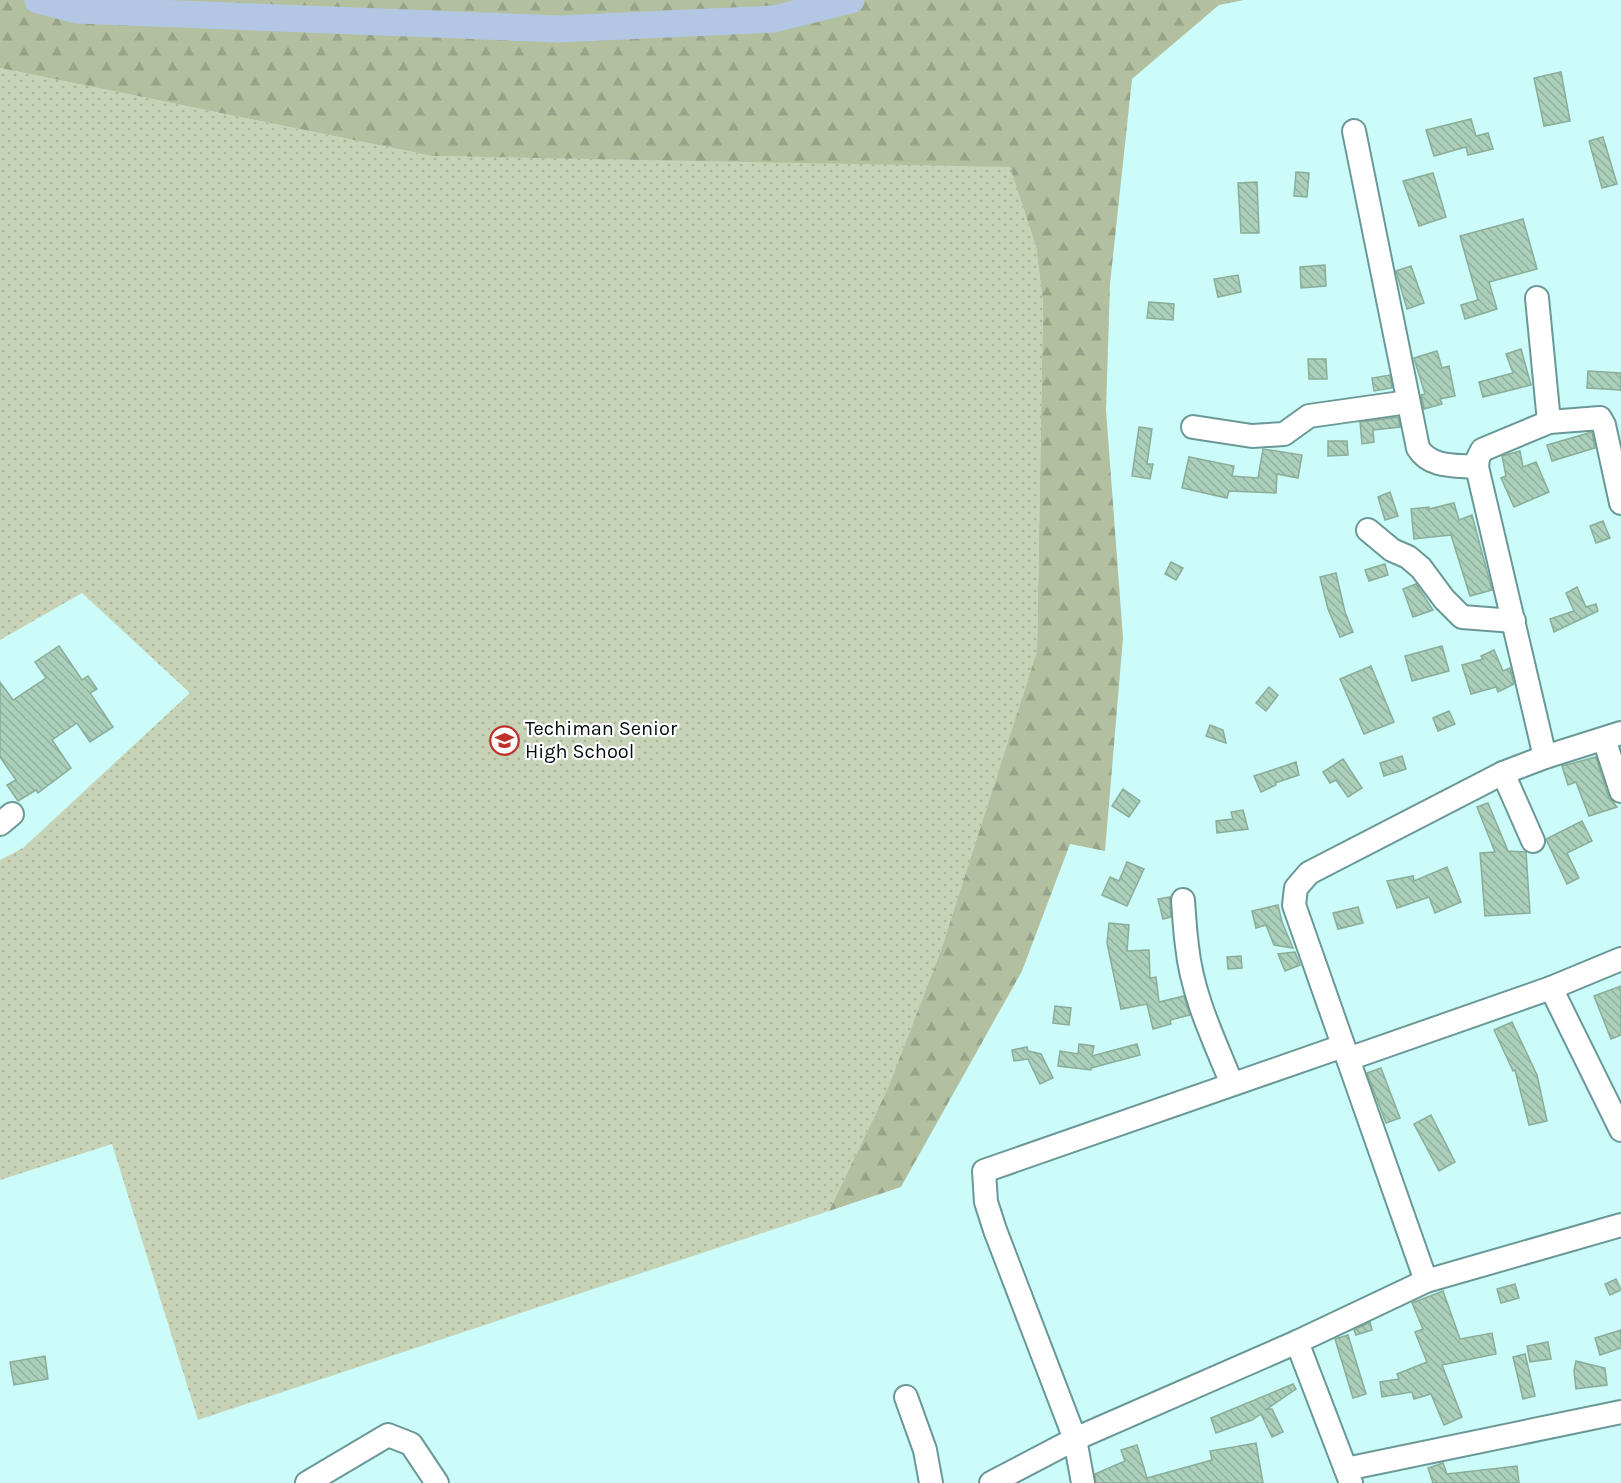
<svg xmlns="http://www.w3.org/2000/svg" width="1621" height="1483" font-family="Karla,sans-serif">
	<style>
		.grass { fill: url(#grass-dots) }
		.forest { fill: url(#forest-firs) }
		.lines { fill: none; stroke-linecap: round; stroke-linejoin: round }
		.river { stroke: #b3c7e5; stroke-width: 27 }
		.building { fill: url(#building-back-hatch); stroke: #89ad98; stroke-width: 1.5 }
		.minor-casing { stroke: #6a9896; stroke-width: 26 }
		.minor { stroke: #fff; stroke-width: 22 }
		.labels { text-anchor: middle; stroke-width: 4.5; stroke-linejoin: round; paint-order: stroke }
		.poi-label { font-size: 20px; fill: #000e0e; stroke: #fefefe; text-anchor: start }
	</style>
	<defs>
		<pattern id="grass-dots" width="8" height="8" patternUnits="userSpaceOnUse" patternTransform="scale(1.5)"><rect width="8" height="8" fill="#c7d3b6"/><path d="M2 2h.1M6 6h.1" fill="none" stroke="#a9b49b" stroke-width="1.8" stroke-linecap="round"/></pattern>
		<pattern id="forest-firs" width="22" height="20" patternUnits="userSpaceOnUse" patternTransform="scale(1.5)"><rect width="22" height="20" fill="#b2c0a0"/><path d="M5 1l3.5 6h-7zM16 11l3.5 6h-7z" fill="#97a489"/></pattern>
		<pattern id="building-back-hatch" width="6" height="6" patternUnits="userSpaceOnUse" patternTransform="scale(1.5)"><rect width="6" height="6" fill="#abcfba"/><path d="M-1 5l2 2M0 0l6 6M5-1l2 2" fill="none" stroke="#91b19f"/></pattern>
	</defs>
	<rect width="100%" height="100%" fill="#cbfcfa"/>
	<path class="grass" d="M 0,68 L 432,156 L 1010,166 L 1036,247 L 1043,303 L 1037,651 L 941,950 L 888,1088 L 829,1211 L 198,1420 L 112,1144 L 0,1180 L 0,860 L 23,848 L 190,693 L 82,593 L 0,640 Z"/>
	<path class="forest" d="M 0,0 L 1244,0 L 1219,5 L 1132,79 L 1110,284 L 1106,410 L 1123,638 L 1105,851 L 1070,844 L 1022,971 L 901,1187 L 829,1211 L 888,1088 L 941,950 L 1037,651 L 1043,303 L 1036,247 L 1010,167 L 432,156 L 0,68 Z"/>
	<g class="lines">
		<path class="river" d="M 38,0 L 77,10 L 559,29 L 774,19 L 851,0"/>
	</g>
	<g class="building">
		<path d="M 1561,72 L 1570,121 L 1544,126 L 1534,78 Z"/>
		<path d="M 1471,119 L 1476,136 L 1488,133 L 1493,149 L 1468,155 L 1466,147 L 1434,156 L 1426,130 Z"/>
		<path d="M 1603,137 L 1617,184 L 1602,188 L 1589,141 Z"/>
		<path d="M 1296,172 L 1309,173 L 1307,197 L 1294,196 Z"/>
		<path d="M 1433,173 L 1446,217 L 1419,226 L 1403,181 Z"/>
		<path d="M 1257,182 L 1259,233 L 1241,233 L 1238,183 Z"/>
		<path d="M 1523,219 L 1537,269 L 1489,282 L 1497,309 L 1465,319 L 1461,305 L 1478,300 L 1460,236 Z"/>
		<path d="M 1325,265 L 1326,286 L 1301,288 L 1300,267 Z"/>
		<path d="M 1411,266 L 1424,303 L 1407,309 L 1396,271 Z"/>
		<path d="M 1238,275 L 1241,292 L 1218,297 L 1214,279 Z"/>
		<path d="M 1149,302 L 1174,304 L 1173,320 L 1147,318 Z"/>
		<path d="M 1521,349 L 1531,385 L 1483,397 L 1479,382 L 1513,373 L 1506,354 Z"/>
		<path d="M 1437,351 L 1442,368 L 1449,366 L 1455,396 L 1440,399 L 1442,404 L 1424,409 L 1421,395 L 1425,394 L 1414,358 Z"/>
		<path d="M 1308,359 L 1326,359 L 1327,379 L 1309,379 Z"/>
		<path d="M 1588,371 L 1621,373 L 1621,390 L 1587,388 Z"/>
		<path d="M 1390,375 L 1392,388 L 1374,391 L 1372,378 Z"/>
		<path d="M 1398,417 L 1400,427 L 1373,430 L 1374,442 L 1362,444 L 1360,422 Z"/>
		<path d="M 1139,427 L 1152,429 L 1147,464 L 1153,464 L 1150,479 L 1132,476 Z"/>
		<path d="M 1592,432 L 1595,448 L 1552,461 L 1547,445 Z"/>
		<path d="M 1328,441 L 1347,441 L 1348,455 L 1328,456 Z"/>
		<path d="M 1263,449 L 1302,455 L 1298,478 L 1277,474 L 1276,493 L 1229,491 L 1227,498 L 1182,488 L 1189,457 L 1234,466 L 1232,476 L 1258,478 Z"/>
		<path d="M 1520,451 L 1523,467 L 1536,462 L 1549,492 L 1514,507 L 1501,478 L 1506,476 L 1502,456 Z"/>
		<path d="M 1390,492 L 1398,516 L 1385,520 L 1378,497 Z"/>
		<path d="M 1454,503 L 1459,520 L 1472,515 L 1492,590 L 1470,596 L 1451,535 L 1414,539 L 1411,509 L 1429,507 L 1429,509 Z"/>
		<path d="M 1603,521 L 1610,538 L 1596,543 L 1590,526 Z"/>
		<path d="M 1171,562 L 1183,568 L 1176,580 L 1165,574 Z"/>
		<path d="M 1385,564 L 1388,575 L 1369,581 L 1365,570 Z"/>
		<path d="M 1336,573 L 1345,612 L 1353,632 L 1340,637 L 1328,609 L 1320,577 Z"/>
		<path d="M 1416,584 L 1433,610 L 1413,617 L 1403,589 Z"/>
		<path d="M 1577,587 L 1586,607 L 1596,604 L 1598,611 L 1554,632 L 1550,619 L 1574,611 L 1566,593 Z"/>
		<path d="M 59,646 L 82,680 L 88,676 L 97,689 L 90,693 L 113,727 L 90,742 L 77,723 L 52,740 L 71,768 L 38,793 L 36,790 L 18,801 L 7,785 L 16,780 L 0,757 L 0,682 L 13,700 L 46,678 L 35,662 Z"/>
		<path d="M 1442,646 L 1449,671 L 1412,681 L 1405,656 Z"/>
		<path d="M 1494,650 L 1503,671 L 1510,668 L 1514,684 L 1498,692 L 1496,687 L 1471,694 L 1462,665 L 1483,659 L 1481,656 Z"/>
		<path d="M 1371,666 L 1394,722 L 1364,734 L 1340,679 Z"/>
		<path d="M 1269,687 L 1278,695 L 1266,711 L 1256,703 Z"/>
		<path d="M 1449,711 L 1455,724 L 1438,731 L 1433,718 Z"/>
		<path d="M 1210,725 L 1223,730 L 1226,743 L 1206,736 Z"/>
		<path d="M 1402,756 L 1406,769 L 1384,776 L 1380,763 Z"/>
		<path d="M 1596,757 L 1608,795 L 1617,807 L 1589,816 L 1576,782 L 1568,785 L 1562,766 Z"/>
		<path d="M 1343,759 L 1362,788 L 1348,797 L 1336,780 L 1330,783 L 1323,772 Z"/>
		<path d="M 1296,762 L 1299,775 L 1275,783 L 1276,785 L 1261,792 L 1254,776 Z"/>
		<path d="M 1123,789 L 1140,801 L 1129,817 L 1112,806 Z"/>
		<path d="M 1488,803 L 1508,851 L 1526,852 L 1530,913 L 1485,916 L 1480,853 L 1495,852 L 1477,807 Z"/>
		<path d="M 1243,810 L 1248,829 L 1217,833 L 1216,821 L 1233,819 L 1231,812 Z"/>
		<path d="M 1582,821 L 1592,841 L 1567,853 L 1579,878 L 1567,884 L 1546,839 Z"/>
		<path d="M 1127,862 L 1144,869 L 1127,906 L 1102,895 L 1110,877 L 1119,881 Z"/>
		<path d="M 1447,867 L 1461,902 L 1435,913 L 1429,897 L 1397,908 L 1387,881 L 1413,876 L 1414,881 Z"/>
		<path d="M 1170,897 L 1171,917 L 1163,919 L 1158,899 Z"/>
		<path d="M 1278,905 L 1282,922 L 1293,948 L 1274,945 L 1266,925 L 1256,928 L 1252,911 Z"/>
		<path d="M 1358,907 L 1363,923 L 1338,929 L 1333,913 Z"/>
		<path d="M 1109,923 L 1129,925 L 1127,951 L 1149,950 L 1150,978 L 1156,977 L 1159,1002 L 1184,996 L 1190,1015 L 1170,1020 L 1171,1024 L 1153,1029 L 1147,1004 L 1121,1009 L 1107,943 Z"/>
		<path d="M 1295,952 L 1300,965 L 1285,971 L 1278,954 Z"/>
		<path d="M 1241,956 L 1242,968 L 1228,969 L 1227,957 Z"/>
		<path d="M 1621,986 L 1621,1035 L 1611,1039 L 1594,996 Z"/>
		<path d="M 1055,1006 L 1071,1008 L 1069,1025 L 1053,1023 Z"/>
		<path d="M 1512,1022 L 1537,1075 L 1547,1121 L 1529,1125 L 1515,1070 L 1513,1071 L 1494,1030 Z"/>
		<path d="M 1079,1044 L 1094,1046 L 1092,1056 L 1137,1044 L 1140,1055 L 1091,1068 L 1091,1070 L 1058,1066 L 1060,1051 L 1078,1054 Z"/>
		<path d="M 1027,1047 L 1028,1051 L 1041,1054 L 1053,1078 L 1040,1084 L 1028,1059 L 1014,1061 L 1012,1050 Z"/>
		<path d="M 1381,1068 L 1400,1118 L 1386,1123 L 1367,1073 Z"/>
		<path d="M 1431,1115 L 1455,1162 L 1439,1171 L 1414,1124 Z"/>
		<path d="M 1616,1279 L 1621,1290 L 1610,1295 L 1605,1284 Z"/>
		<path d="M 1515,1284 L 1519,1298 L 1501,1303 L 1497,1289 Z"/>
		<path d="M 1443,1291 L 1460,1339 L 1492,1333 L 1496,1354 L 1442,1365 L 1462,1417 L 1444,1425 L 1431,1394 L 1414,1399 L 1412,1392 L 1382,1397 L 1380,1382 L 1399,1379 L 1397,1374 L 1427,1362 L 1415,1332 L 1423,1329 L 1412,1303 Z"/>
		<path d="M 1370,1322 L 1372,1330 L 1356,1335 L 1354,1330 Z"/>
		<path d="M 1621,1330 L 1621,1348 L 1600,1355 L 1595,1338 Z"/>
		<path d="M 1348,1335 L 1366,1394 L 1353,1398 L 1335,1339 Z"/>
		<path d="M 1548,1342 L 1551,1359 L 1530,1362 L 1527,1346 Z"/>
		<path d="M 1525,1354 L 1535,1396 L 1523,1399 L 1513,1357 Z"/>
		<path d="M 45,1356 L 48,1379 L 14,1385 L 10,1362 Z"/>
		<path d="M 1576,1361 L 1605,1368 L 1607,1385 L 1576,1389 L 1574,1371 Z"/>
		<path d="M 1293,1384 L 1296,1389 L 1267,1409 L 1272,1409 L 1283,1432 L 1272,1437 L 1261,1414 L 1252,1420 L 1216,1433 L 1211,1418 Z"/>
		<path d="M 1256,1443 L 1263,1483 L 1096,1483 L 1095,1474 L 1125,1461 L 1121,1450 L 1137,1445 L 1147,1478 L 1212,1460 L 1210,1451 Z"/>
		<path d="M 1443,1463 L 1447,1474 L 1517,1466 L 1519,1483 L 1433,1483 L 1428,1468 Z"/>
	</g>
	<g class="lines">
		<defs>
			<g id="minor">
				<path d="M 1354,131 L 1418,448 C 1430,468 1455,465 1477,467"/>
				<path d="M 1537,298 L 1549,422"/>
				<path d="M 1193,427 L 1252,436 L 1284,434 L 1309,416 L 1408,402"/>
				<path d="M 1368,530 L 1392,550 L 1408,557 L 1421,568 L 1444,599 L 1462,617 L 1514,621"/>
				<path d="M 1604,739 L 1621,791"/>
				<path d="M 1545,757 L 1477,467 L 1478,458 L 1482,450 L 1549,422 L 1600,418 L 1604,425 L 1621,503"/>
				<path d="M 1503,773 L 1533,841"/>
				<path d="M 0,824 L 12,814"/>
				<path d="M 1183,900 C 1184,915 1185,931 1187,946 C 1192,995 1214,1040 1232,1084"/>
				<path d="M 1551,988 L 1621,1130"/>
				<path d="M 1348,1059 L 1294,905 L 1296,888 L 1309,873 L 1503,773 L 1545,757 L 1621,733"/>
				<path d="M 1426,1281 L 1348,1059 L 1551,988 L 1621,959"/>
				<path d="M 1297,1342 L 1426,1281 L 1621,1225"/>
				<path d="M 906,1397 L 925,1450 L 931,1483"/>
				<path d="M 1346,1469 L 1621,1412"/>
				<path d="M 307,1483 L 388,1435 L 411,1444 L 437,1483"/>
				<path d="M 991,1483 L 1075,1439 L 1297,1342 L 1351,1483"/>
				<path d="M 1083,1483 L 1075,1439 L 995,1230 L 986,1202 L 984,1171 L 1343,1046"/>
			</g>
		</defs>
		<use href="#minor" class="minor-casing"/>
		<use href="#minor" class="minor"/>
	</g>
	<defs>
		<symbol id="school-ring" viewBox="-11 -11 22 22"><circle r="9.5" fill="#fefefe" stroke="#bf312a" stroke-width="1.5"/><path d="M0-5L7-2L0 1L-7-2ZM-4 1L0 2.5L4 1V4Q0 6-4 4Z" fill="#bf312a"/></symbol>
	</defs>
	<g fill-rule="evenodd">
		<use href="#school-ring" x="488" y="724" width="33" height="33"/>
	</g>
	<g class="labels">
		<g class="poi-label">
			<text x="525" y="735">Techiman Senior<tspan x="525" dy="23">High School</tspan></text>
		</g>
	</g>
</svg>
